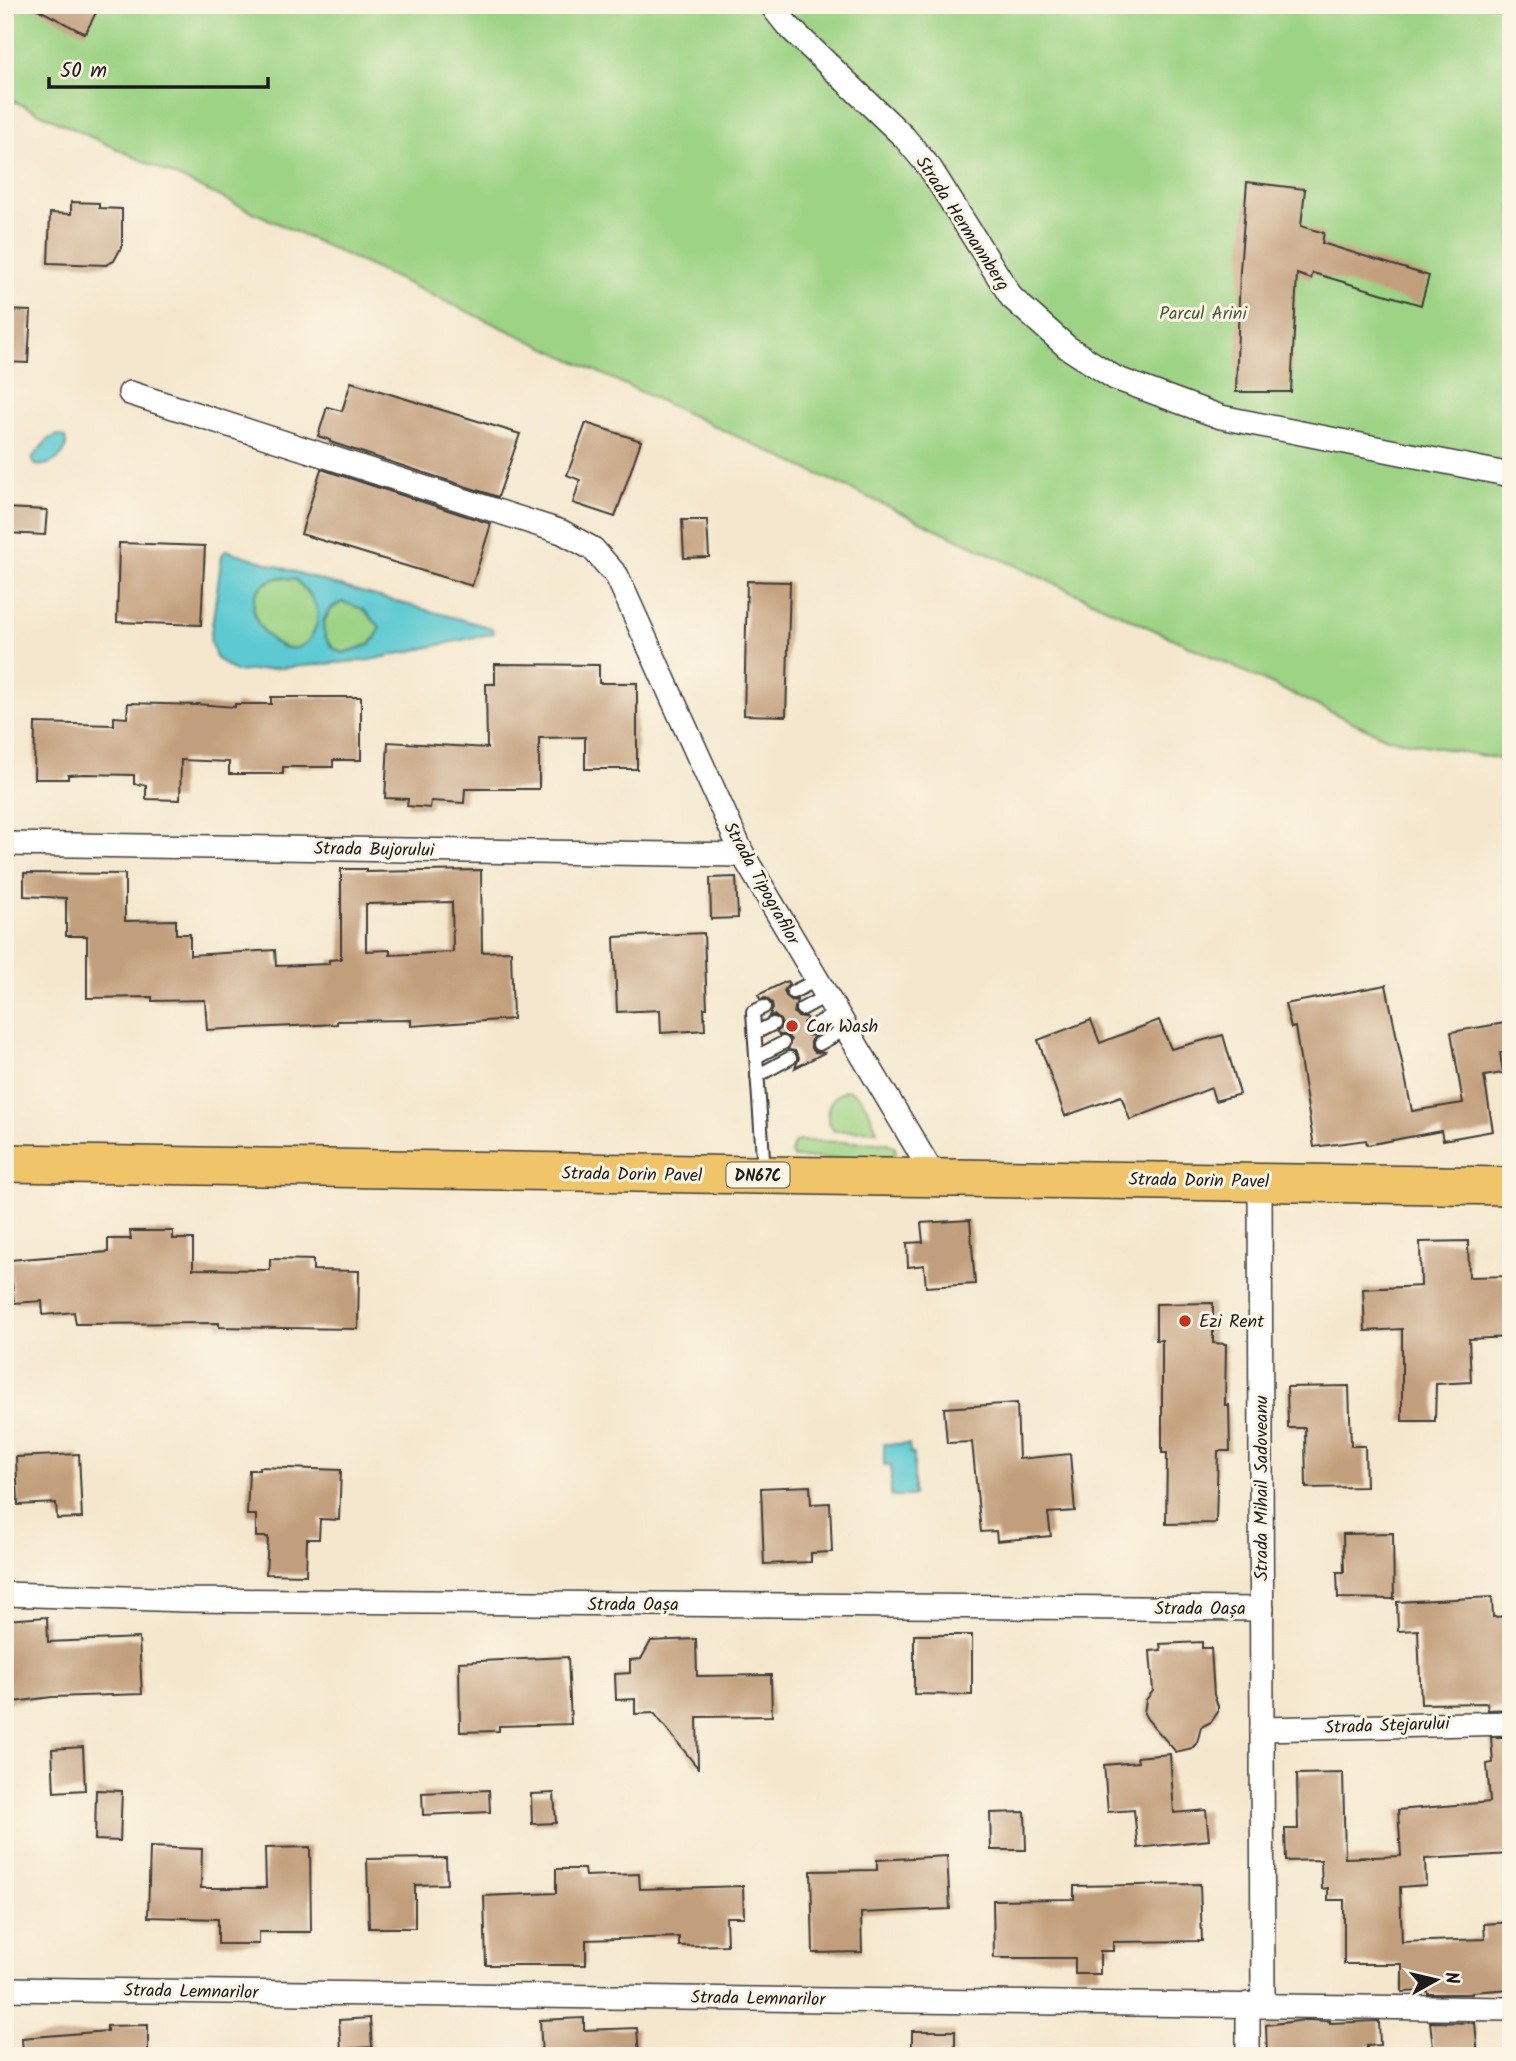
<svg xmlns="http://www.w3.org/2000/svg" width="1516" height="2061" font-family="Kalam,sans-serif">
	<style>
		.green { fill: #9cd384; stroke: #5c7850; stroke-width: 2 }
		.water { fill: #5dcad2; stroke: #3c7377; stroke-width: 2; fill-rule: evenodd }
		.building { fill: #c29f7b; fill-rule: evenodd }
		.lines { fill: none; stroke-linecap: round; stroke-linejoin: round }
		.service-casing { stroke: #3c3a37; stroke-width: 16 }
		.minor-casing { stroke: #3c3a37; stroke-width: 26 }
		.primary-casing { stroke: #3c3a37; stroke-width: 40 }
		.service { stroke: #fff; stroke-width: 12 }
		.minor { stroke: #fff; stroke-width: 23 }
		.primary { stroke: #f0c469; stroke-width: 37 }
		.poi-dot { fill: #c8321e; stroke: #fcf5e5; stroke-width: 2.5 }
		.labels { text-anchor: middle; stroke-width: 6; stroke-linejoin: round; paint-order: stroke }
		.shield { fill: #fcf5e5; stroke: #5f5d58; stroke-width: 2 }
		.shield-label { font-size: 16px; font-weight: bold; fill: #1c1c1c }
		.street-label { font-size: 18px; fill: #1c1c1c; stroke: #fcf5e5 }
		.park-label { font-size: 18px; fill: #495c40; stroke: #fcf5e5 }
		.poi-label { font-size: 18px; fill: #1c1c1c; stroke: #fcf5e5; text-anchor: start }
	</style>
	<rect width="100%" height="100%" fill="#fcf5e5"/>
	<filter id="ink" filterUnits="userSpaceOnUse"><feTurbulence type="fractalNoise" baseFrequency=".0143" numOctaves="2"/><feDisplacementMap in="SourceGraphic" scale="14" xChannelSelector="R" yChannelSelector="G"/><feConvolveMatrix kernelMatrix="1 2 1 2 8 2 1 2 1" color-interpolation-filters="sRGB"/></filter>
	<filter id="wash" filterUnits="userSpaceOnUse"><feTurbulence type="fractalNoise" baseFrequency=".00686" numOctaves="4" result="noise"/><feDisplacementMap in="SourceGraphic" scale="28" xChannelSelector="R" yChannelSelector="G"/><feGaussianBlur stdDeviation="1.57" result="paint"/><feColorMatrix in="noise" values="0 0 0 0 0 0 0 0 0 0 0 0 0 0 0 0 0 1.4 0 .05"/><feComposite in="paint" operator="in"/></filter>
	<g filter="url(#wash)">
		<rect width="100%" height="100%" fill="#f4e7cd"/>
		<g class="green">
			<path d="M 5,5 L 1511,5 L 1511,761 L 1387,738 L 5,97 Z"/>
			<path d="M 282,577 L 295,579 C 308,592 323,607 317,626 C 295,692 210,593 282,577 Z"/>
			<path d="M 343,602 L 363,609 L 380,627 C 373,649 362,646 342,653 C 336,650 331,648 328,644 C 316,629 328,607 343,602 Z"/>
			<path d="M 847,1090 C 865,1094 870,1115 877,1130 L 834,1131 C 822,1114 828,1097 847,1090 Z"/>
			<path d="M 799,1141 L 888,1143 L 895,1148 L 896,1153 L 889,1159 L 794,1158 L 791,1153 L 794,1143 Z"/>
		</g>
		<g class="water">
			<path d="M 59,435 L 65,438 C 71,455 49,468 35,465 L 32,458 C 41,449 46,437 59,435 Z"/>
			<path d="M 226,550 L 333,584 L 492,628 L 494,633 L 370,660 L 236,672 L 217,659 L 210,641 L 222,555 ZM 282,577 L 296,580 C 308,592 323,607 316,626 C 294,692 210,592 282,577 ZM 343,602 L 363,609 L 380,627 C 374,649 362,647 342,653 C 317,641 317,610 343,602 Z"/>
			<path d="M 884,1444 L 909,1444 L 910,1453 L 914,1454 L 914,1496 L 891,1496 L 891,1465 L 884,1465 Z"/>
		</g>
		<g id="blocks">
			<g class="building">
				<path d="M 30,5 L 100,5 L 85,34 Z"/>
				<path d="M 1247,182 L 1305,189 L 1301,226 L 1324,233 L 1322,243 L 1429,276 L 1421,305 L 1313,273 L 1311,279 L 1297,274 L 1291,392 L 1236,392 L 1240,270 Z"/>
				<path d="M 71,202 L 99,203 L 99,208 L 122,209 L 122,246 L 114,261 L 106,265 L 48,263 L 50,213 L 71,214 Z"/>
				<path d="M 5,310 L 31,311 L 28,363 L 5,362 Z"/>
				<path d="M 351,382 L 520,434 L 498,497 L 330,442 L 330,440 L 318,436 L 327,407 L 342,411 Z"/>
				<path d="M 586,423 L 641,441 L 615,517 L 573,503 L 580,480 L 567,475 Z"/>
				<path d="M 321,469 L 491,524 L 472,586 L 301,534 Z"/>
				<path d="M 5,508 L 47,510 L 45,535 L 5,533 Z"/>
				<path d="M 682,520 L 707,520 L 709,557 L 684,558 Z"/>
				<path d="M 119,543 L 205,546 L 201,625 L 117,622 Z"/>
				<path d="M 747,581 L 790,582 L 786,716 L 744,715 Z"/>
				<path d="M 495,664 L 599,665 L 599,683 L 637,683 L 637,769 L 585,769 L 585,737 L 539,738 L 539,789 L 465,789 L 464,803 L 431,801 L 430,808 L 407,806 L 408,799 L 385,798 L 388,742 L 487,748 L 486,684 L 495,684 Z"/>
				<path d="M 271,697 L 361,697 L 361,760 L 333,760 L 333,767 L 283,767 L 283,774 L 229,774 L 229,762 L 181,760 L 180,800 L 146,799 L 146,785 L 134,784 L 134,775 L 84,774 L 68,775 L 68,779 L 34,779 L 35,723 L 114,725 L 114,717 L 127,718 L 128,703 L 197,705 L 197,704 L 235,707 L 235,704 L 271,704 Z"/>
				<path d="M 341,869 L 366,869 L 366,872 L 481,870 L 482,952 L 511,951 L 513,1019 L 411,1026 L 411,1020 L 337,1021 L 337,1024 L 207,1030 L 205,1000 L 152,1001 L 152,997 L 87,998 L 87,936 L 66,936 L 66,898 L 24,896 L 24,873 L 125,874 L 125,921 L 176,920 L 176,934 L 190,934 L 190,955 L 275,950 L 276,966 L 329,964 L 329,960 L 341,959 ZM 452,902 L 453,952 L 390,955 L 390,950 L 366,951 L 366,904 Z"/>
				<path d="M 736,877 L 738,918 L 711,919 L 710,878 Z"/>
				<path d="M 704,933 L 707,1008 L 704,1008 L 705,1030 L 661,1033 L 660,1010 L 617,1012 L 614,937 Z"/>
				<path d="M 787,981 L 789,984 L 784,991 L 786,996 L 792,1001 L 797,1000 L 794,1013 L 798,1017 L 806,1017 L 807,1019 L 803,1023 L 803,1031 L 807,1035 L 815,1036 L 811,1040 L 811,1048 L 815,1052 L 824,1053 L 795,1068 L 799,1058 L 795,1051 L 788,1050 L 791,1040 L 787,1035 L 779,1035 L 777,1032 L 782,1025 L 780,1020 L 774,1015 L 769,1016 L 773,1009 L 772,1003 L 766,998 L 760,999 L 758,995 Z"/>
				<path d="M 1386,985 L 1412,1111 L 1463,1103 L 1451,1032 L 1511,1022 L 1511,1051 L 1500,1053 L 1503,1073 L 1484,1076 L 1493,1131 L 1443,1140 L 1441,1131 L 1367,1145 L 1366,1140 L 1314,1147 L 1295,1027 L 1291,1028 L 1285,1004 Z"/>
				<path d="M 1091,1020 L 1100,1043 L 1159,1020 L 1171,1049 L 1223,1035 L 1240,1094 L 1215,1101 L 1211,1088 L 1130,1120 L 1121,1096 L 1065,1116 L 1038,1040 Z"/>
				<path d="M 970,1220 L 975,1284 L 926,1287 L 924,1265 L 908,1267 L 907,1243 L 923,1242 L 921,1223 Z"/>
				<path d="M 130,1231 L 173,1231 L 173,1239 L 193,1239 L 193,1269 L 270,1270 L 270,1259 L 313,1260 L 313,1270 L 359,1271 L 358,1329 L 219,1327 L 219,1323 L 76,1324 L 74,1312 L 43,1315 L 42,1301 L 14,1303 L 10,1260 L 108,1252 L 108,1239 L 131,1239 Z"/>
				<path d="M 1468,1241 L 1469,1277 L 1511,1276 L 1511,1337 L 1469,1339 L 1471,1382 L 1436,1384 L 1435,1421 L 1402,1421 L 1402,1329 L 1365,1331 L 1363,1289 L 1421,1286 L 1420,1242 Z"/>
				<path d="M 1213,1303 L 1213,1343 L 1226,1344 L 1225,1405 L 1229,1405 L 1230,1451 L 1218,1451 L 1216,1523 L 1166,1524 L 1167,1453 L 1162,1453 L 1162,1340 L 1156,1340 L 1156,1304 Z"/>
				<path d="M 1349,1386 L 1351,1446 L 1365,1446 L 1366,1487 L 1306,1488 L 1305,1428 L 1288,1428 L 1287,1387 Z"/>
				<path d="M 1017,1403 L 1019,1459 L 1070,1454 L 1075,1511 L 1048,1513 L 1051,1536 L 997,1541 L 996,1531 L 981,1532 L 972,1442 L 947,1443 L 944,1408 Z"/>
				<path d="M 79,1454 L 82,1518 L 57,1519 L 56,1503 L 18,1505 L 16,1457 Z"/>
				<path d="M 259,1467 L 341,1470 L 339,1520 L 320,1519 L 319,1539 L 307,1539 L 306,1575 L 266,1574 L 268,1537 L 256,1537 L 256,1515 L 247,1515 L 249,1470 L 259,1470 Z"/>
				<path d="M 810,1486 L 811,1504 L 830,1503 L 832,1552 L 811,1553 L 811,1562 L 764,1564 L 761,1488 Z"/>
				<path d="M 1393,1533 L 1394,1599 L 1338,1598 L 1337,1572 L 1344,1572 L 1343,1534 Z"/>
				<path d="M 1492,1597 L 1493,1617 L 1511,1616 L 1511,1709 L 1488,1710 L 1487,1703 L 1421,1704 L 1418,1630 L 1398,1631 L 1397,1602 Z"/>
				<path d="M 47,1617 L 48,1642 L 139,1638 L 142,1694 L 52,1697 L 6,1703 L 5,1620 Z"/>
				<path d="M 914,1635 L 972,1635 L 972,1695 L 914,1694 Z"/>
				<path d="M 696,1639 L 697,1676 L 771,1675 L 772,1716 L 697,1717 L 698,1768 L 654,1713 L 635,1714 L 635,1699 L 616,1700 L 615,1674 L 630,1673 L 630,1660 L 641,1659 L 651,1641 Z"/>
				<path d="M 1202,1642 L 1202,1648 L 1211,1648 L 1214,1695 L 1218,1706 L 1218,1712 L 1211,1722 L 1201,1727 L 1197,1743 L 1192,1748 L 1176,1752 L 1147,1719 L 1144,1713 L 1146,1700 L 1153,1691 L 1150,1651 L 1161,1650 L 1160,1644 Z"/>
				<path d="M 568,1657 L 571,1724 L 499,1726 L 499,1731 L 460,1732 L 459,1662 Z"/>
				<path d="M 1491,1737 L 1511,1737 L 1511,1854 L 1425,1859 L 1426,1885 L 1400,1887 L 1402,1942 L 1485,1939 L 1484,1924 L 1511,1922 L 1511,1989 L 1472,1992 L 1472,1994 L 1428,1994 L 1427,1991 L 1402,1992 L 1402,1964 L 1344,1964 L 1344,1900 L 1328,1900 L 1328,1888 L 1322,1889 L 1321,1860 L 1286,1861 L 1285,1829 L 1298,1829 L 1297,1774 L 1343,1773 L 1345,1858 L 1401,1856 L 1398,1810 L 1490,1802 L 1487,1764 L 1493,1763 Z"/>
				<path d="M 83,1747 L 85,1790 L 54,1792 L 52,1749 Z"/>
				<path d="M 1170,1754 L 1174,1813 L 1206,1810 L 1209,1840 L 1138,1848 L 1134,1810 L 1108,1812 L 1104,1765 L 1138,1762 L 1137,1757 Z"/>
				<path d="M 96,1790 L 122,1791 L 120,1841 L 95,1840 Z"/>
				<path d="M 489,1790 L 490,1812 L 423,1815 L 422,1793 Z"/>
				<path d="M 554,1793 L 556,1823 L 532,1824 L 531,1794 Z"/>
				<path d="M 1025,1812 L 1026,1850 L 991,1850 L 990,1813 Z"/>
				<path d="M 150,1847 L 202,1849 L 201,1888 L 266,1888 L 265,1848 L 310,1847 L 311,1932 L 259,1932 L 259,1944 L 218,1944 L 218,1919 L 148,1917 Z"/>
				<path d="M 947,1856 L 950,1909 L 861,1913 L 862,1952 L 813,1953 L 811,1871 L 877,1870 L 877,1860 Z"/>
				<path d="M 446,1858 L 447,1884 L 415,1885 L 415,1928 L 369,1928 L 367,1859 Z"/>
				<path d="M 556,1869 L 584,1869 L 585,1876 L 639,1874 L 640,1889 L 743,1886 L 744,1917 L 726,1917 L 727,1945 L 679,1946 L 679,1937 L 586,1940 L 586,1965 L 486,1965 L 484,1896 L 556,1893 Z"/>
				<path d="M 1200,1884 L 1202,1941 L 1113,1942 L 1113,1951 L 1100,1951 L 1100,1974 L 1075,1974 L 1075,1958 L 994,1958 L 993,1900 L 1074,1899 L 1074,1886 Z"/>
				<path d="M 370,2018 L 372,2047 L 341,2049 L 339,2020 Z"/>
				<path d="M 584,2018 L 584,2030 L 637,2028 L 639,2056 L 542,2056 L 540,2020 Z"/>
				<path d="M 1305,2020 L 1330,2021 L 1330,2023 L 1379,2021 L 1380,2045 L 1367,2046 L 1368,2056 L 1267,2056 L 1266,2025 Z"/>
				<path d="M 1430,2022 L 1475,2023 L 1478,2056 L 1434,2056 Z"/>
				<path d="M 148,2025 L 148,2056 L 23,2056 L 22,2038 L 107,2031 L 107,2026 Z"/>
				<rect x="912" y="2031" width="43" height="25"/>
			</g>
		</g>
	</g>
	<g filter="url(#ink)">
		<use href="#blocks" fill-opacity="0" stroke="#3c3a37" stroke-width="2"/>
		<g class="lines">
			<defs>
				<g id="service">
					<path d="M 793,992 L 817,980"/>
					<path d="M 802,1009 L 826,996"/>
					<path d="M 811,1027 L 837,1013"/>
					<path d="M 755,1033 L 773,1024"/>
					<path d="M 819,1044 L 846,1029"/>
					<path d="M 756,1057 L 783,1043"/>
					<path d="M 757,1076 L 790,1058"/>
					<path d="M 764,1172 L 753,1012 L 764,1007"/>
				</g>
				<g id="minor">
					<path d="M 771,5 L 787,25 L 904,137 L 930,168 L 1012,298 L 1067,347 L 1115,378 L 1221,417 L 1511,475"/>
					<path d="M 130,393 L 562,532 L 593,549 L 617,576 L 743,855 L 934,1176"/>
					<path d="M 5,844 L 743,855"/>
					<path d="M 1260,1181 L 1263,2006"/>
					<path d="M 5,1594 L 186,1600 L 1262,1609"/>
					<path d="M 1262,1729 L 1511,1723"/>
					<path d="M 5,1989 L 1511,2009"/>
					<path d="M 1248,2056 L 1248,2004"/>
				</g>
				<path id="primary" d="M 5,1163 C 507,1174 1009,1177 1511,1186"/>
			</defs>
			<use href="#service" class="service-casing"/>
			<use href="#minor" class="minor-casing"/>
			<use href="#primary" class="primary-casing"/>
			<use href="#service" class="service"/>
			<use href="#minor" class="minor"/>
			<use href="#primary" class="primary"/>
		</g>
	</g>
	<g class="poi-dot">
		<circle cx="792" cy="1026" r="7"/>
		<circle cx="1185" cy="1321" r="7"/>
	</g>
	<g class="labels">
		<rect class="shield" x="726.5" y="1162.5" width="63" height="25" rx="5"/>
		<g class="shield-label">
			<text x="758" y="1181">DN67C</text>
		</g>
		<g class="street-label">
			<text transform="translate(963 223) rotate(57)" y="6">Strada Hermannberg</text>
			<text transform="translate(374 849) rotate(1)" y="6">Strada Bujorului</text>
			<text transform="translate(762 883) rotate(61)" y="6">Strada Tipografilor</text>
			<text transform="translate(632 1174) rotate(1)" y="6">Strada Dorin Pavel</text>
			<text transform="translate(1199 1180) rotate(1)" y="6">Strada Dorin Pavel</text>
			<text transform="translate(1261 1488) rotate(-90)" y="6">Strada Mihail Sadoveanu</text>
			<text x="633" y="1610">Strada Oașa</text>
			<text x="1200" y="1614">Strada Oașa</text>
			<text transform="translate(1387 1725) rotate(-2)" y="6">Strada Stejarului</text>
			<text transform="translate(191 1991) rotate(1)" y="6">Strada Lemnarilor</text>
			<text transform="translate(758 1998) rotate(1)" y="6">Strada Lemnarilor</text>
		</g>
		<g class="park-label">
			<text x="1203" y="319">Parcul Arini</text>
		</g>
		<g class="poi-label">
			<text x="806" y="1032">Car Wash</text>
			<text x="1199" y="1327">Ezi Rent</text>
		</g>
	</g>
	<rect width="1516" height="2061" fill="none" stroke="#fcf5e5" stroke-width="28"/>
	<g transform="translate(1436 1980) rotate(82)" stroke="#fcf5e5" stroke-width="5" paint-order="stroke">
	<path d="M0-5L12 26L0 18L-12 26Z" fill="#1c1c1c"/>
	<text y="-10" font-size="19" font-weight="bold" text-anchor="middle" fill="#1c1c1c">N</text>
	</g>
	<path d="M49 77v10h219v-10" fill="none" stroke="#1c1c1c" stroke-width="3.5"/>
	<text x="60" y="77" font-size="21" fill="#1c1c1c" stroke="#fcf5e5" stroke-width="5" paint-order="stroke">50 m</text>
</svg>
